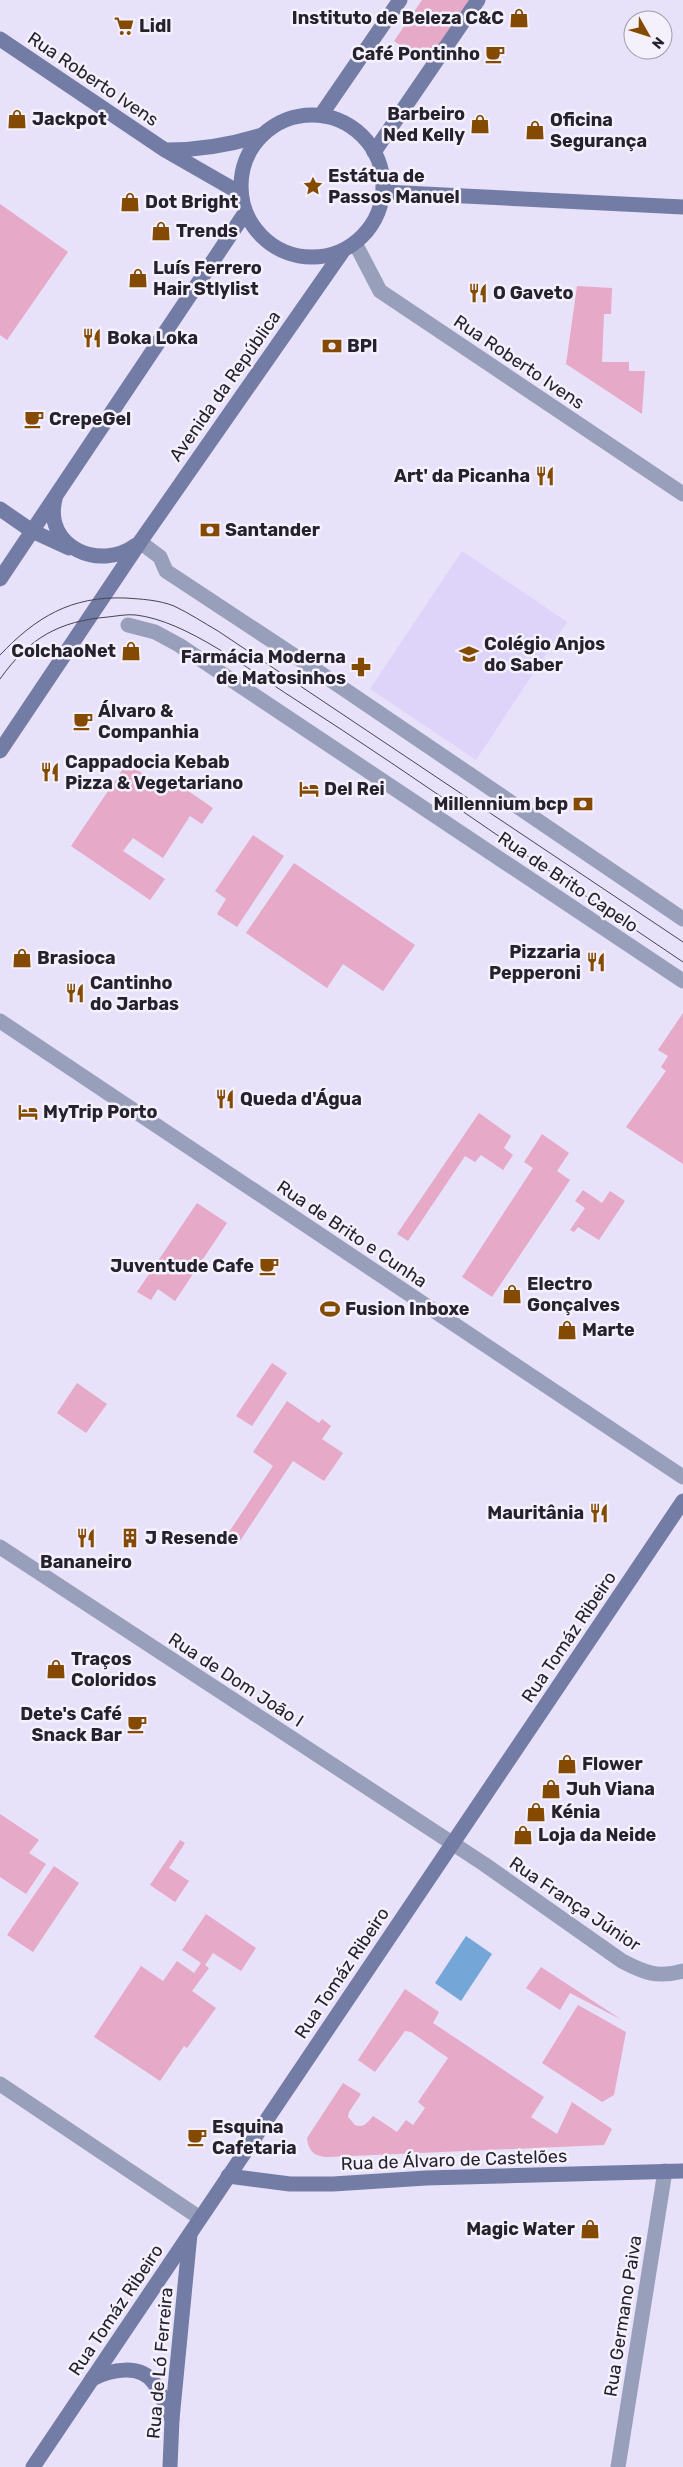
<svg xmlns="http://www.w3.org/2000/svg" width="683" height="2467" font-family="Rubik,sans-serif">
	<style>
		.built { fill: #ded3f9 }
		.green { fill: #e6a9c7 }
		.water { fill: #74a6d8 }
		.lines { fill: none; stroke-linecap: round; stroke-linejoin: round }
		.street { stroke: #989fba; stroke-width: 15 }
		.secondary { stroke: #737ca4; stroke-width: 15 }
		.tram { stroke: #484452; stroke-width: 1 }
		.labels { text-anchor: middle; stroke-width: 5; stroke-linejoin: round; paint-order: stroke }
		.poi-label { font-size: 18px; font-weight: bold; fill: #25222d; stroke: #f4f1fd; text-anchor: start }
		.street-label { font-size: 18px; fill: #25222d; stroke: #f4f1fd }
	</style>
	<rect width="100%" height="100%" fill="#e8e1fa"/>
	<path class="built" d="M 462,551 L 567,622 L 476,760 L 370,689 Z"/>
	<g class="green">
		<path d="M 422,0 L 469,0 L 427,63 L 394,41 Z"/>
		<path d="M 0,204 L 68,252 L 7,340 L 0,335 Z"/>
		<path d="M 577,286 L 612,288 L 611,314 L 604,314 L 602,362 L 629,362 L 629,371 L 645,371 L 642,414 L 566,364 Z"/>
		<path d="M 127,763 L 165,789 L 172,780 L 213,808 L 202,824 L 190,816 L 163,858 L 133,838 L 123,851 L 165,879 L 150,900 L 71,846 Z"/>
		<path d="M 253,835 L 284,856 L 237,927 L 217,914 L 226,899 L 215,891 Z"/>
		<path d="M 294,863 L 415,945 L 383,991 L 343,964 L 327,988 L 246,933 Z"/>
		<path d="M 683,1013 L 683,1164 L 626,1127 L 666,1071 L 661,1067 L 668,1056 L 658,1050 Z"/>
		<path d="M 479,1113 L 511,1136 L 504,1148 L 513,1155 L 503,1170 L 481,1155 L 475,1162 L 465,1156 L 408,1241 L 397,1234 Z"/>
		<path d="M 542,1134 L 569,1153 L 557,1171 L 570,1180 L 492,1297 L 462,1277 L 533,1168 L 524,1162 Z"/>
		<path d="M 583,1190 L 602,1203 L 610,1191 L 625,1201 L 599,1240 L 578,1227 L 574,1232 L 570,1230 L 585,1208 L 575,1201 Z"/>
		<path d="M 197,1203 L 227,1223 L 175,1301 L 158,1289 L 151,1300 L 137,1292 Z"/>
		<path d="M 272,1363 L 287,1373 L 252,1426 L 236,1416 Z"/>
		<path d="M 77,1383 L 107,1404 L 86,1433 L 57,1413 Z"/>
		<path d="M 287,1401 L 319,1423 L 322,1419 L 331,1426 L 322,1439 L 343,1453 L 324,1481 L 293,1461 L 238,1544 L 227,1535 L 273,1466 L 253,1452 Z"/>
		<path d="M 0,1814 L 39,1840 L 29,1853 L 46,1864 L 26,1894 L 0,1877 Z"/>
		<path d="M 180,1840 L 185,1843 L 169,1868 L 189,1881 L 175,1902 L 150,1885 Z"/>
		<path d="M 54,1866 L 79,1883 L 33,1952 L 7,1935 Z"/>
		<path d="M 206,1914 L 256,1948 L 241,1971 L 213,1953 L 205,1965 L 209,1968 L 192,1991 L 216,2008 L 187,2048 L 184,2046 L 160,2081 L 94,2037 L 141,1966 L 163,1981 L 177,1961 L 194,1973 L 201,1963 L 182,1950 Z"/>
		<path d="M 541,1967 L 622,2020 L 570,1993 L 560,2010 L 526,1988 Z"/>
		<path d="M 405,1989 L 439,2012 L 433,2023 L 544,2097 L 531,2117 L 557,2134 L 572,2102 L 612,2129 L 604,2145 L 328,2157 C 315,2157 308,2151 307,2138 L 343,2083 L 361,2094 L 349,2112 L 348,2117 L 355,2125 C 364,2128 367,2123 373,2116 L 397,2132 L 406,2120 L 413,2125 L 425,2108 L 418,2102 L 448,2058 L 411,2032 L 405,2031 L 375,2072 L 358,2060 Z"/>
		<path d="M 578,2005 L 626,2032 L 614,2095 L 602,2102 L 542,2063 Z"/>
	</g>
	<path class="water" d="M 466,1936 L 492,1954 L 461,2001 L 435,1983 Z"/>
	<g class="lines">
		<g class="street">
			<path d="M 355,243 L 380,291 L 683,494"/>
			<path d="M 140,542 L 160,557 L 166,571 L 310,666 L 683,919"/>
			<path d="M 128,625 L 155,632 L 179,645 L 683,981"/>
			<path d="M 0,1021 L 683,1477"/>
			<path d="M 0,1547 L 484,1864 L 622,1961 C 645,1973 657,1978 683,1971"/>
			<path d="M 0,2084 L 200,2218"/>
			<path d="M 618,2467 L 665,2171"/>
		</g>
		<g class="secondary">
			<path d="M 0,39 L 165,150 L 240,193"/>
			<circle cx="312" cy="186" r="71"/>
			<path d="M 321,115 L 400,0"/>
			<path d="M 167,150 C 200,150 230,145 262,135"/>
			<path d="M 374,152 L 478,0"/>
			<path d="M 384,192 L 683,207"/>
			<path d="M 55,499 C 43,547 100,572 136,545"/>
			<path d="M 0,509 L 32,531 L 69,548"/>
			<path d="M 0,579 L 245,213"/>
			<path d="M 0,751 L 140,542 L 343,251"/>
			<path d="M 228,2176 L 290,2184 L 333,2184 L 426,2178 L 683,2171"/>
			<path d="M 92,2379 C 110,2370 140,2363 154,2383 C 160,2391 167,2409 172,2419"/>
			<path d="M 33,2467 L 683,1501"/>
			<path d="M 170,2467 L 172,2419 L 190,2234"/>
		</g>
		<g class="tram">
			<path d="M 0,655 C 36,617 71,596 125,598 C 141,599 159,600 174,606 C 189,613 204,623 218,631 L 683,942"/>
			<path d="M 0,679 C 29,638 59,621 108,617 C 117,616 127,614 136,615 C 187,621 249,670 293,698 C 425,783 553,875 683,962"/>
		</g>
	</g>
	<defs>
		<symbol id="shop-bare" viewBox="-9 -9 18 18"><path d="M-5-2.5h2.3a2.7 3.5 0 0 1 5.4 0H5L5.5 6h-11ZM-1.5-2.5h3a1.5 2.3 0 0 0-3 0Z" fill="#854a02" stroke="#f4f1fd" stroke-width="2.5" paint-order="stroke"/></symbol>
		<symbol id="supermarket-bare" viewBox="-9 -9 18 18"><path d="M-6-5.5h2.5l.6 2H6L4.5 2H-2.5L-4.4-4H-6ZM-1.5 3.2a1.3 1.3 0 1 0 .1 0ZM3 3.2a1.3 1.3 0 1 0 .1 0Z" fill="#854a02" stroke="#f4f1fd" stroke-width="2.5" paint-order="stroke"/></symbol>
		<symbol id="cafe-bare" viewBox="-9 -9 18 18"><path d="M-5.5-4.5H6V0H3Q3 3.5 0 3.5H-2.5Q-5.5 3.5-5.5 0ZM3-3.2v2h1.7v-2ZM-6 4.5H4V6H-6Z" fill="#854a02" stroke="#f4f1fd" stroke-width="2.5" paint-order="stroke"/></symbol>
		<symbol id="sight-bare" viewBox="-9 -9 18 18"><path d="M0-6L1.8-2.2L6-1.7L2.9 1.2L3.7 5.4L0 3.3L-3.7 5.4L-2.9 1.2L-6-1.7L-1.8-2.2Z" fill="#854a02" stroke="#f4f1fd" stroke-width="2.5" paint-order="stroke"/></symbol>
		<symbol id="restaurant-bare" viewBox="-9 -9 18 18"><path d="M-5-6h1v4h1v-4h1v4h1v-4h1v5L-1.5 .5V6h-2V.5L-5-1ZM5-6V6H3V1.5H1.5Q1.5-4 5-6Z" fill="#854a02" stroke="#f4f1fd" stroke-width="2.5" paint-order="stroke"/></symbol>
		<symbol id="bank-bare" viewBox="-9 -9 18 18"><path d="M-6-4H6V4H-6ZM0-2.3a2.3 2.3 0 1 0 0 4.6a2.3 2.3 0 1 0 0-4.6Z" fill="#854a02" stroke="#f4f1fd" stroke-width="2.5" paint-order="stroke"/></symbol>
		<symbol id="school-bare" viewBox="-9 -9 18 18"><path d="M0-5L7-2L0 1L-7-2ZM-4 1L0 2.5L4 1V4Q0 6-4 4Z" fill="#854a02" stroke="#f4f1fd" stroke-width="2.5" paint-order="stroke"/></symbol>
		<symbol id="pharmacy-bare" viewBox="-9 -9 18 18"><path d="M-2-6h4v4h4v4h-4v4h-4v-4h-4v-4h4Z" fill="#854a02" stroke="#f4f1fd" stroke-width="2.5" paint-order="stroke"/></symbol>
		<symbol id="hotel-bare" viewBox="-9 -9 18 18"><path d="M-6-4.5h1.5V1H6V5H4.5V3h-9V5H-6ZM-4 0a1.8 1.8 0 1 1 3.6 0ZM.5 0V-2.5h3Q6-2.5 6 0Z" fill="#854a02" stroke="#f4f1fd" stroke-width="2.5" paint-order="stroke"/></symbol>
		<symbol id="stadium-bare" viewBox="-9 -9 18 18"><path d="M0-5a6.5 5 0 1 0 0 10a6.5 5 0 1 0 0-10ZM-3.5-1.8h7v3.6h-7Z" fill="#854a02" stroke="#f4f1fd" stroke-width="2.5" paint-order="stroke"/></symbol>
		<symbol id="building-bare" viewBox="-9 -9 18 18"><path d="M-4-6H4V6H1V3H-1V6H-4ZM-2.5-4.3h1.7v1.8h-1.7ZM.8-4.3h1.7v1.8H.8ZM-2.5-1h1.7V.8h-1.7ZM.8-1h1.7V.8H.8Z" fill="#854a02" stroke="#f4f1fd" stroke-width="2.5" paint-order="stroke"/></symbol>
	</defs>
	<g fill-rule="evenodd">
		<use href="#shop-bare" x="505" y="4" width="28" height="28"/>
		<use href="#supermarket-bare" x="110" y="12" width="28" height="28"/>
		<use href="#cafe-bare" x="481" y="40" width="28" height="28"/>
		<use href="#shop-bare" x="3" y="105" width="28" height="28"/>
		<use href="#shop-bare" x="466" y="110" width="28" height="28"/>
		<use href="#shop-bare" x="521" y="116" width="28" height="28"/>
		<use href="#sight-bare" x="299" y="172" width="28" height="28"/>
		<use href="#shop-bare" x="116" y="188" width="28" height="28"/>
		<use href="#shop-bare" x="147" y="217" width="28" height="28"/>
		<use href="#shop-bare" x="124" y="264" width="28" height="28"/>
		<use href="#restaurant-bare" x="464" y="279" width="28" height="28"/>
		<use href="#restaurant-bare" x="78" y="324" width="28" height="28"/>
		<use href="#bank-bare" x="318" y="332" width="28" height="28"/>
		<use href="#cafe-bare" x="20" y="405" width="28" height="28"/>
		<use href="#restaurant-bare" x="531" y="462" width="28" height="28"/>
		<use href="#bank-bare" x="196" y="516" width="28" height="28"/>
		<use href="#shop-bare" x="117" y="637" width="28" height="28"/>
		<use href="#school-bare" x="455" y="640" width="28" height="28"/>
		<use href="#pharmacy-bare" x="347" y="653" width="28" height="28"/>
		<use href="#cafe-bare" x="69" y="707" width="28" height="28"/>
		<use href="#restaurant-bare" x="36" y="758" width="28" height="28"/>
		<use href="#hotel-bare" x="295" y="775" width="28" height="28"/>
		<use href="#bank-bare" x="569" y="790" width="28" height="28"/>
		<use href="#shop-bare" x="8" y="944" width="28" height="28"/>
		<use href="#restaurant-bare" x="582" y="948" width="28" height="28"/>
		<use href="#restaurant-bare" x="61" y="979" width="28" height="28"/>
		<use href="#restaurant-bare" x="211" y="1085" width="28" height="28"/>
		<use href="#hotel-bare" x="14" y="1098" width="28" height="28"/>
		<use href="#cafe-bare" x="255" y="1252" width="28" height="28"/>
		<use href="#shop-bare" x="498" y="1280" width="28" height="28"/>
		<use href="#stadium-bare" x="316" y="1295" width="28" height="28"/>
		<use href="#shop-bare" x="553" y="1316" width="28" height="28"/>
		<use href="#restaurant-bare" x="585" y="1499" width="28" height="28"/>
		<use href="#restaurant-bare" x="72" y="1524" width="28" height="28"/>
		<use href="#building-bare" x="116" y="1524" width="28" height="28"/>
		<use href="#shop-bare" x="42" y="1655" width="28" height="28"/>
		<use href="#cafe-bare" x="123" y="1710" width="28" height="28"/>
		<use href="#shop-bare" x="553" y="1750" width="28" height="28"/>
		<use href="#shop-bare" x="537" y="1775" width="28" height="28"/>
		<use href="#shop-bare" x="522" y="1798" width="28" height="28"/>
		<use href="#shop-bare" x="509" y="1821" width="28" height="28"/>
		<use href="#cafe-bare" x="183" y="2123" width="28" height="28"/>
		<use href="#shop-bare" x="576" y="2215" width="28" height="28"/>
	</g>
	<g class="labels">
		<g class="poi-label">
			<text x="504" y="24" text-anchor="end">Instituto de Beleza C&amp;C</text>
			<text x="139" y="32">Lidl</text>
			<text x="480" y="60" text-anchor="end">Café Pontinho</text>
			<text x="465" y="120" text-anchor="end">Barbeiro<tspan x="465" dy="21">Ned Kelly</tspan></text>
			<text x="32" y="125">Jackpot</text>
			<text x="550" y="126">Oficina<tspan x="550" dy="21">Segurança</tspan></text>
			<text x="328" y="182">Estátua de<tspan x="328" dy="21">Passos Manuel</tspan></text>
			<text x="145" y="208">Dot Bright</text>
			<text x="176" y="237">Trends</text>
			<text x="153" y="274">Luís Ferrero<tspan x="153" dy="21">Hair Stlylist</tspan></text>
			<text x="493" y="299">O Gaveto</text>
			<text x="107" y="344">Boka Loka</text>
			<text x="347" y="352">BPI</text>
			<text x="49" y="425">CrepeGel</text>
			<text x="530" y="482" text-anchor="end">Art' da Picanha</text>
			<text x="225" y="536">Santander</text>
			<text x="484" y="650">Colégio Anjos<tspan x="484" dy="21">do Saber</tspan></text>
			<text x="116" y="657" text-anchor="end">ColchaoNet</text>
			<text x="346" y="663" text-anchor="end">Farmácia Moderna<tspan x="346" dy="21">de Matosinhos</tspan></text>
			<text x="98" y="717">Álvaro &amp;<tspan x="98" dy="21">Companhia</tspan></text>
			<text x="65" y="768">Cappadocia Kebab<tspan x="65" dy="21">Pizza &amp; Vegetariano</tspan></text>
			<text x="324" y="795">Del Rei</text>
			<text x="568" y="810" text-anchor="end">Millennium bcp</text>
			<text x="581" y="958" text-anchor="end">Pizzaria<tspan x="581" dy="21">Pepperoni</tspan></text>
			<text x="37" y="964">Brasioca</text>
			<text x="90" y="989">Cantinho<tspan x="90" dy="21">do Jarbas</tspan></text>
			<text x="240" y="1105">Queda d'Água</text>
			<text x="43" y="1118">MyTrip Porto</text>
			<text x="254" y="1272" text-anchor="end">Juventude Cafe</text>
			<text x="527" y="1290">Electro<tspan x="527" dy="21">Gonçalves</tspan></text>
			<text x="345" y="1315">Fusion Inboxe</text>
			<text x="582" y="1336">Marte</text>
			<text x="584" y="1519" text-anchor="end">Mauritânia</text>
			<text x="145" y="1544">J Resende</text>
			<text x="86" y="1568" text-anchor="middle">Bananeiro</text>
			<text x="71" y="1665">Traços<tspan x="71" dy="21">Coloridos</tspan></text>
			<text x="122" y="1720" text-anchor="end">Dete's Café<tspan x="122" dy="21">Snack Bar</tspan></text>
			<text x="582" y="1770">Flower</text>
			<text x="566" y="1795">Juh Viana</text>
			<text x="551" y="1818">Kénia</text>
			<text x="538" y="1841">Loja da Neide</text>
			<text x="212" y="2133">Esquina<tspan x="212" dy="21">Cafetaria</tspan></text>
			<text x="575" y="2235" text-anchor="end">Magic Water</text>
		</g>
		<g class="street-label">
			<text transform="translate(93 79) rotate(34)" y="6">Rua Roberto Ivens</text>
			<text transform="translate(519 362) rotate(34)" y="6">Rua Roberto Ivens</text>
			<text transform="translate(225 386) rotate(-55)" y="6">Avenida da República</text>
			<text transform="translate(568 882) rotate(34)" y="6">Rua de Brito Capelo</text>
			<text transform="translate(352 1234) rotate(34)" y="6">Rua de Brito e Cunha</text>
			<text transform="translate(569 1637) rotate(-56)" y="6">Rua Tomáz Ribeiro</text>
			<text transform="translate(236 1680) rotate(33)" y="6">Rua de Dom João I</text>
			<text transform="translate(575 1904) rotate(34)" y="6">Rua França Júnior</text>
			<text transform="translate(342 1973) rotate(-56)" y="6">Rua Tomáz Ribeiro</text>
			<text transform="translate(454 2160) rotate(-2)" y="6">Rua de Álvaro de Castelões</text>
			<text transform="translate(116 2310) rotate(-56)" y="6">Rua Tomáz Ribeiro</text>
			<text transform="translate(623 2316) rotate(-81)" y="6">Rua Germano Paiva</text>
			<text transform="translate(160 2363) rotate(-85)" y="6">Rua de Ló Ferreira</text>
		</g>
	</g>
	<g transform="translate(648 35) rotate(129)"><circle r="24" fill="#f4f1fd" stroke="#a19eaa"/>
	<path d="M0-4L9 19L0 12L-9 19Z" fill="#854a02"/>
	<text y="-8" font-size="14" font-weight="bold" text-anchor="middle" fill="#25222d">N</text>
	</g>
</svg>
